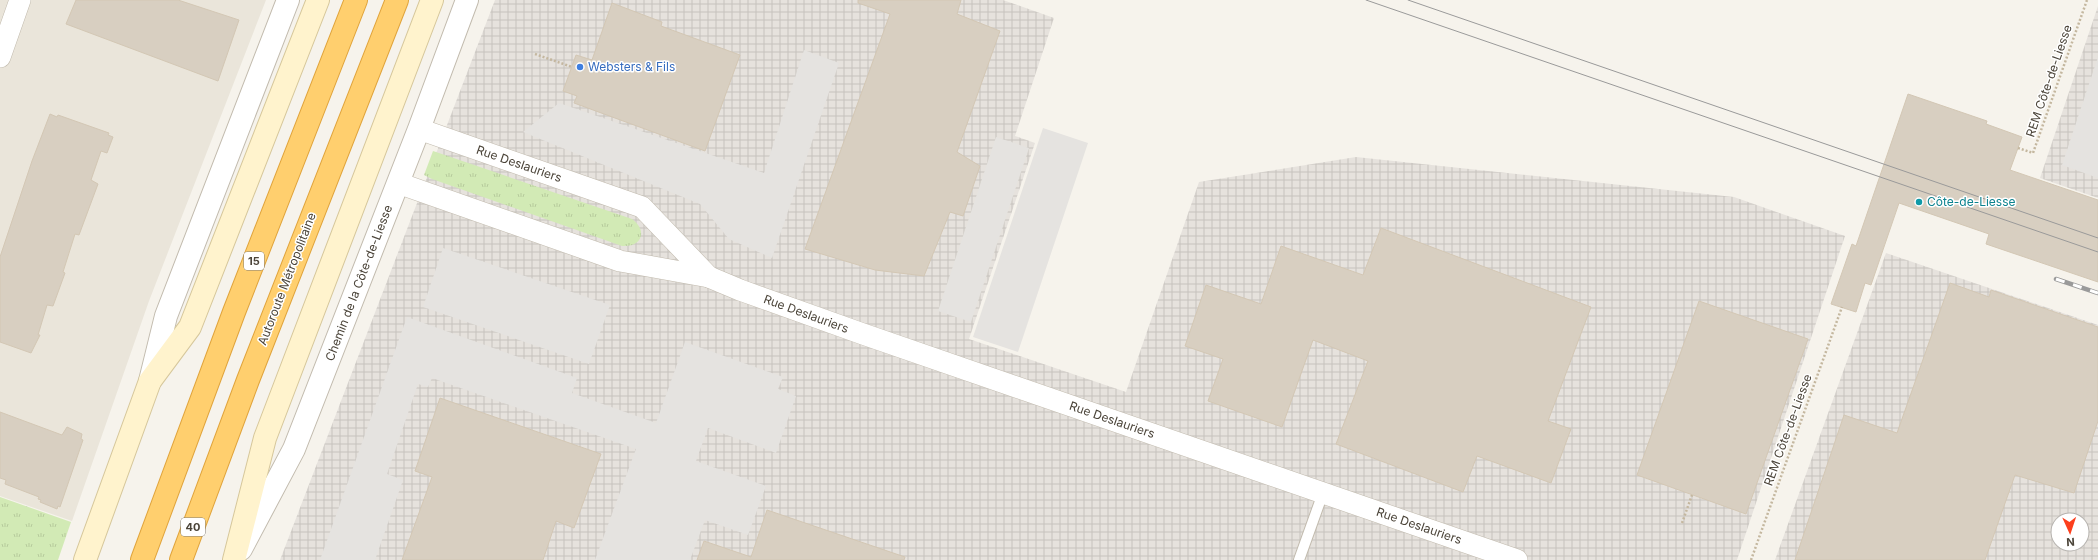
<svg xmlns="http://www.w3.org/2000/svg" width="2098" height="560" font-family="Inter,sans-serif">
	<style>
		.residential { fill: #eae5da }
		.industrial { fill: url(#industrial-grid); fill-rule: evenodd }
		.grass { fill: url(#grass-tufts) }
		.parking { fill: #e5e3e0 }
		.building { fill: #d8cfc1; stroke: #d3c7b4 }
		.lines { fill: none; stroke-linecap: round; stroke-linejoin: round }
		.service-casing { stroke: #c2bbae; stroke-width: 12 }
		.minor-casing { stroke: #c2bbae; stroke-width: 22 }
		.tertiary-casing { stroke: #c2bbae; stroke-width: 24 }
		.secondary-casing { stroke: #d6c79b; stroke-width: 24 }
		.motorway-casing { stroke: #e0a43c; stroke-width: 24 }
		.path { stroke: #c4b79f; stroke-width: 2.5; stroke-dasharray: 2 2; stroke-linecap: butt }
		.service { stroke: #fff; stroke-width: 10 }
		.minor { stroke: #fff; stroke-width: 21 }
		.tertiary { stroke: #fff; stroke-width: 22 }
		.secondary { stroke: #fff3cd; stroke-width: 22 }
		.motorway { stroke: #ffcf6e; stroke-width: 22 }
		.tram { stroke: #9a9a9a; stroke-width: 1 }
		.rail-casing { stroke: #9a9a9a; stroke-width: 4.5 }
		.rail { stroke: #fff; stroke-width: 3; stroke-dasharray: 9; stroke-linecap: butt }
		.shop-dot { fill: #3f7fe0; stroke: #fff; stroke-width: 1.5 }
		.culture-dot { fill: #0f9aa8; stroke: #fff; stroke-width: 1.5 }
		.labels { text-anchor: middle; stroke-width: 3; stroke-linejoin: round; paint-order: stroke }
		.shield { fill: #fff; stroke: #817c74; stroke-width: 1 }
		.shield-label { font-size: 11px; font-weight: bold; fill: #4b4439 }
		.shop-label { font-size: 12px; fill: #366cbe; stroke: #fff; text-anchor: start }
		.street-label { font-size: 12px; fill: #4b4439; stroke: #fff }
		.culture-label { font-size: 12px; fill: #0d838f; stroke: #fff; text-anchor: start }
	</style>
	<defs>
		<pattern id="industrial-grid" width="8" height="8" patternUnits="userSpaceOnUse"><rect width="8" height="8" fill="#e6e2dd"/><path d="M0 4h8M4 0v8" fill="none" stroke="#c7c3be"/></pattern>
		<pattern id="grass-tufts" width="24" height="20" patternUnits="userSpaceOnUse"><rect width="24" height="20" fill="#d2eab5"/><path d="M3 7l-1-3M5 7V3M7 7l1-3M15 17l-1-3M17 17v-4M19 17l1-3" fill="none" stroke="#b6ca9c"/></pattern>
	</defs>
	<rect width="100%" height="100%" fill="#f6f3ec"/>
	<path class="residential" d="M 0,0 L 266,0 L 149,301 L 72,521 L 0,496 Z"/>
	<g class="industrial">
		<path d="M 495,0 L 1003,0 L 1054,18 L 1015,136 L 1035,143 L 969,339 L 1126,392 L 1199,182 L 1356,157 L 1734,197 L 1845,236 L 1737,560 L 280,560 Z"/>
		<path d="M 2098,6 L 2098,198 L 2040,178 Z"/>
		<path d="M 1886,253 L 2098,325 L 2098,560 L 1775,560 ZM 2058,520 L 2082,520 L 2082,544 L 2058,544 Z"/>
	</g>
	<g class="grass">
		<path d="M 433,151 L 632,219 C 648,231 642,247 622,246 L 432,179 L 424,175 Z"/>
		<path d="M 0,497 L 71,522 L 58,560 L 0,560 Z"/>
	</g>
	<g class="parking">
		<path d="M 804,50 L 839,63 L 772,258 L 729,239 L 700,204 L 523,132 L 559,103 L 764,173 Z"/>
		<path d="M 2098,57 L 2098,178 L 2062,165 Z"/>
		<path d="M 1043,128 L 1088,143 L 1018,352 L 973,337 Z"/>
		<path d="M 996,137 L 1029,148 L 971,322 L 938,311 Z"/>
		<path d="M 443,248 L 610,305 L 589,364 L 423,307 Z"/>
		<path d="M 407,317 L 577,378 L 572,393 L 656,423 L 685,342 L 783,377 L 778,389 L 796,396 L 776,453 L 708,428 L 696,461 L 766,486 L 748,535 L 705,520 L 690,560 L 595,560 L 636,449 L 432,378 L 428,387 L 418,384 L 387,474 L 403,480 L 375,560 L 320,560 Z"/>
	</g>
	<g class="building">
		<path d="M 76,0 L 178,0 L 239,20 L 218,81 L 66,24 Z"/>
		<path d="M 858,0 L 961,0 L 957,14 L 1000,31 L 957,152 L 980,166 L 963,216 L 950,212 L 924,276 L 875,270 L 805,249 L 890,14 L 858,3 Z"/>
		<path d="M 612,3 L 662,22 L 661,26 L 740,55 L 705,151 L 574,103 L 577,96 L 563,91 L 576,55 L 592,60 Z"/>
		<path d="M 1908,94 L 1987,121 L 1986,124 L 2022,137 L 2010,170 L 2098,200 L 2098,282 L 1986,244 L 1989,234 L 1899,203 L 1871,285 L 1865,283 L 1856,312 L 1831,304 L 1852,244 L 1856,246 Z"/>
		<path d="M 50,114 L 57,117 L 58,115 L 109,133 L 108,135 L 113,137 L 107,153 L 101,151 L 91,180 L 98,184 L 79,235 L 75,234 L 63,272 L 65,273 L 53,306 L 47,305 L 38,335 L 40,335 L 31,353 L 0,342 L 0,257 L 32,161 Z"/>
		<path d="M 1381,228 L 1591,307 L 1548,421 L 1571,429 L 1551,483 L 1477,456 L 1463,492 L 1336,444 L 1368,361 L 1313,340 L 1282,427 L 1208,401 L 1223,359 L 1185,346 L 1206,285 L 1261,304 L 1281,246 L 1363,275 Z"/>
		<path d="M 1950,283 L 1989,297 L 1991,290 L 2098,327 L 2098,421 L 2074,493 L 2015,475 L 1985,560 L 1795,560 L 1844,415 L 1897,433 Z"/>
		<path d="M 1699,301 L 1808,339 L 1746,514 L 1637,475 Z"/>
		<path d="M 440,398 L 601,454 L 574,528 L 556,521 L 543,560 L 402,560 L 432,477 L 415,471 Z"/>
		<path d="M 0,412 L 62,435 L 67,427 L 82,434 L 81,439 L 83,440 L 60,507 L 58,506 L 57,509 L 40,502 L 41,500 L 38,499 L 39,497 L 5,484 L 6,480 L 0,478 Z"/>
		<path d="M 767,510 L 905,557 L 904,560 L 697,560 L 704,541 L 751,557 Z"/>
	</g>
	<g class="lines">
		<defs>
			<path id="service" d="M 1299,560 L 1323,493"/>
			<g id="minor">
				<path d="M 0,57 L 20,0"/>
				<path d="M 419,129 L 642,207 L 709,277"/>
				<path d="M 398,183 L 620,261 L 709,277 L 740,290 L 863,334 L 1517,560"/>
			</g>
			<g id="tertiary">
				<path d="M 150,381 L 166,316 L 288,0"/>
				<path d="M 241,549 L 294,449 L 419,129 L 467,0"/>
			</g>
			<g id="secondary">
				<path d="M 85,560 L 150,381 L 190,327 L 318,0"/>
				<path d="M 234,560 L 265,438 L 432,0"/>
			</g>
			<g id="motorway">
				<path d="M 142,560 L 234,312 L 356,0"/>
				<path d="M 181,560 L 248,380 L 397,0"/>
			</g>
		</defs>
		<use href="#service" class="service-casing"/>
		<use href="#minor" class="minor-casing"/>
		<use href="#tertiary" class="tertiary-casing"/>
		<use href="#secondary" class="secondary-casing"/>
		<use href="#motorway" class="motorway-casing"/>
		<g class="path">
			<path d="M 535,54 L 572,67"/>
			<path d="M 2018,148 L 2033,153 L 2087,0"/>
			<path d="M 1682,523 L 1692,495"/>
			<path d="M 1751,560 L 1842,307"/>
		</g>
		<use href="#service" class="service"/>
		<use href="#minor" class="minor"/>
		<use href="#tertiary" class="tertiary"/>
		<use href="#secondary" class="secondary"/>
		<use href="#motorway" class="motorway"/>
		<g class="tram">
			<path d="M 1366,0 L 2098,252"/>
			<path d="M 1408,0 L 2098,238"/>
		</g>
		<defs>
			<path id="rail" d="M 2056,279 L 2098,293"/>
		</defs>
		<use href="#rail" class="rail-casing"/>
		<use href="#rail" class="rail"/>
	</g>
	<circle class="shop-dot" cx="580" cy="67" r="4"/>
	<circle class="culture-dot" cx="1919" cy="202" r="4"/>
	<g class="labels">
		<g class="shield">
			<rect x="244" y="252" width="20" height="18" rx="3"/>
			<rect x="181" y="518" width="24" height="18" rx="3"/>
		</g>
		<g class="shield-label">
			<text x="254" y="265">15</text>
			<text x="193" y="531">40</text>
		</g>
		<g class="shop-label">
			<text x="588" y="71">Websters &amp; Fils</text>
		</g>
		<g class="street-label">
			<text transform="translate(2049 81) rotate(-71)" y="4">REM Côte-de-Liesse</text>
			<text transform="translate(519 164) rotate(19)" y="4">Rue Deslauriers</text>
			<text transform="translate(287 279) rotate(-69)" y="4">Autoroute Métropolitaine</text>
			<text transform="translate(359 283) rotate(-69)" y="4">Chemin de la Côte-de-Liesse</text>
			<text transform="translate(806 314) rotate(20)" y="4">Rue Deslauriers</text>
			<text transform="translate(1112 420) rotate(19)" y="4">Rue Deslauriers</text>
			<text transform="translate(1788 430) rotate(-70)" y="4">REM Côte-de-Liesse</text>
			<text transform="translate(1419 526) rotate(19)" y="4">Rue Deslauriers</text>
		</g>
		<g class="culture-label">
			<text x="1927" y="206">Côte-de-Liesse</text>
		</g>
	</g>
	<g transform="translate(2070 532) rotate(177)"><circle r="19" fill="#ffffff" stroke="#b7b4b0"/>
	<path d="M0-3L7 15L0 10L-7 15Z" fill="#fc3f1d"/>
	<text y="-6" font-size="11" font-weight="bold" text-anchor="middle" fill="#4b4439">N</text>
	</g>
</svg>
